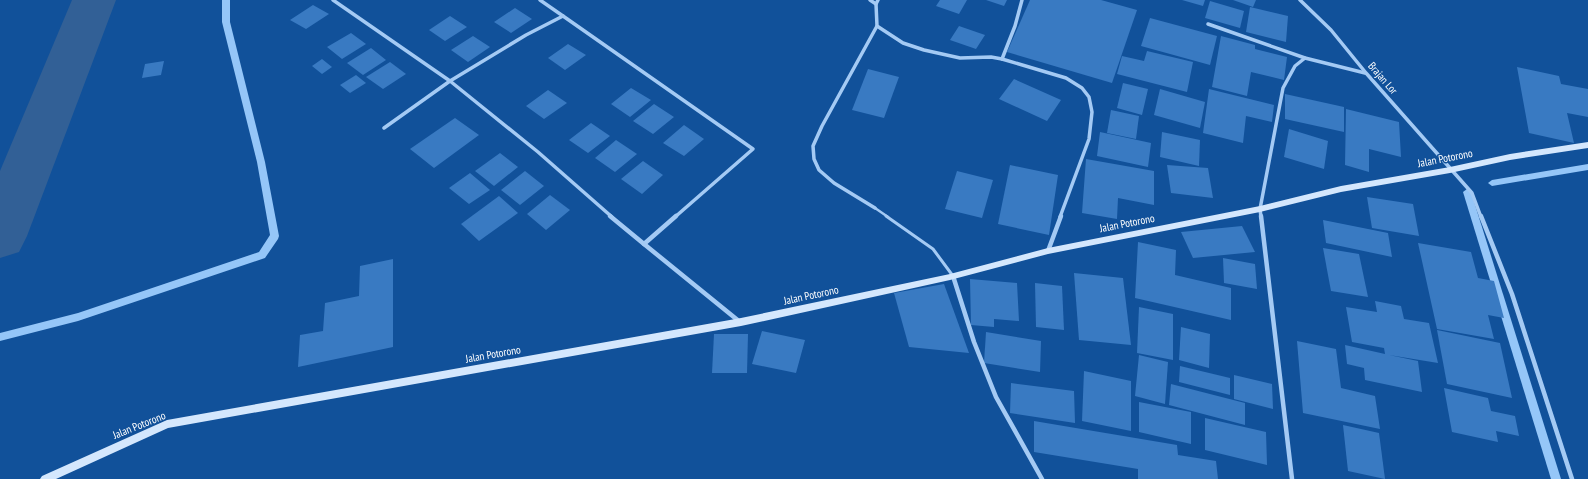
<svg xmlns="http://www.w3.org/2000/svg" width="1588" height="479" font-family="'PT Sans Narrow',sans-serif">
	<style>
		.lines { fill: none; stroke-linecap: round; stroke-linejoin: round }
		.stream { fill: #95c6f8; fill-rule: evenodd }
		.river { fill: #326096; fill-rule: evenodd }
		.building { fill: #397ac2 }
		.lane-far1 { stroke: #a4caf4; stroke-width: 2.5 }
		.lane { stroke: #a4caf4; stroke-width: 3 }
		.street-far1 { stroke: #a4caf4; stroke-width: 3.5 }
		.street { stroke: #a4caf4; stroke-width: 4.5 }
		.secondary { fill: #d4e7fd; fill-rule: evenodd }
		.labels { text-anchor: middle; stroke-width: 3; stroke-linejoin: round; paint-order: stroke }
		.street-label { font-size: 11px; fill: #fff; stroke: #11519a }
	</style>
	<rect width="100%" height="100%" fill="#11519a"/>
	<g class="lines">
		<g class="stream">
			<path d="M 222,0 L 230,0 L 230,22 L 265,162 L 279,236 L 278,239 L 265,258 L 78,321 L 0,341 L 0,333 L 78,313 L 259,252 L 270,235 L 257,162 L 222,22 Z"/>
			<path d="M 1588,164 L 1588,170 L 1492,186 L 1488,183 L 1492,180 Z"/>
			<path d="M 1467,189 L 1471,192 L 1561,479 L 1551,479 L 1463,192 Z"/>
		</g>
		<path class="river" d="M 72,0 L 116,0 L 27,236 L 19,252 L 0,258 L 0,171 Z"/>
	</g>
	<g class="building">
		<path d="M 940,0 L 967,0 L 959,14 L 936,6 Z"/>
		<path d="M 986,0 L 1007,0 L 1004,6 Z"/>
		<path d="M 1030,0 L 1101,0 L 1137,10 L 1112,83 L 1007,52 Z"/>
		<path d="M 1182,0 L 1205,0 L 1203,6 Z"/>
		<path d="M 1233,0 L 1256,0 L 1253,7 Z"/>
		<path d="M 1210,1 L 1244,11 L 1240,28 L 1205,18 Z"/>
		<path d="M 313,5 L 329,14 L 306,29 L 290,20 Z"/>
		<path d="M 1250,7 L 1288,16 L 1286,42 L 1246,32 Z"/>
		<path d="M 515,8 L 532,19 L 511,33 L 494,22 Z"/>
		<path d="M 450,16 L 467,27 L 445,41 L 429,30 Z"/>
		<path d="M 1150,18 L 1217,36 L 1210,65 L 1141,46 Z"/>
		<path d="M 959,26 L 985,35 L 976,49 L 950,40 Z"/>
		<path d="M 351,33 L 366,44 L 342,59 L 327,47 Z"/>
		<path d="M 473,36 L 490,47 L 468,62 L 451,50 Z"/>
		<path d="M 1221,36 L 1255,45 L 1255,49 L 1287,57 L 1284,80 L 1251,72 L 1247,96 L 1212,87 Z"/>
		<path d="M 568,44 L 586,55 L 565,70 L 548,58 Z"/>
		<path d="M 371,48 L 386,60 L 363,75 L 347,63 Z"/>
		<path d="M 1147,51 L 1193,62 L 1187,92 L 1117,74 L 1122,56 L 1144,61 Z"/>
		<path d="M 322,59 L 332,67 L 322,74 L 312,66 Z"/>
		<path d="M 164,61 L 161,75 L 142,78 L 145,64 Z"/>
		<path d="M 390,62 L 406,74 L 383,89 L 366,77 Z"/>
		<path d="M 1517,67 L 1559,76 L 1561,84 L 1588,89 L 1588,117 L 1567,113 L 1574,143 L 1529,133 Z"/>
		<path d="M 868,69 L 899,77 L 884,118 L 852,110 Z"/>
		<path d="M 356,75 L 366,83 L 350,93 L 340,85 Z"/>
		<path d="M 1014,79 L 1061,100 L 1047,121 L 999,99 Z"/>
		<path d="M 1123,83 L 1148,89 L 1142,115 L 1117,108 Z"/>
		<path d="M 631,88 L 651,100 L 630,117 L 611,104 Z"/>
		<path d="M 1160,89 L 1205,102 L 1200,128 L 1154,115 Z"/>
		<path d="M 1209,89 L 1274,105 L 1272,122 L 1246,116 L 1243,143 L 1203,133 Z"/>
		<path d="M 548,90 L 567,103 L 544,119 L 526,106 Z"/>
		<path d="M 1285,94 L 1344,107 L 1344,132 L 1285,119 Z"/>
		<path d="M 654,104 L 674,117 L 653,134 L 633,121 Z"/>
		<path d="M 1346,109 L 1399,122 L 1401,157 L 1369,149 L 1369,172 L 1345,165 Z"/>
		<path d="M 1111,110 L 1139,116 L 1136,139 L 1107,133 Z"/>
		<path d="M 455,118 L 479,135 L 434,168 L 410,149 Z"/>
		<path d="M 591,123 L 610,136 L 588,153 L 569,140 Z"/>
		<path d="M 684,125 L 704,139 L 684,156 L 663,143 Z"/>
		<path d="M 1289,129 L 1328,141 L 1324,169 L 1284,157 Z"/>
		<path d="M 1100,132 L 1151,143 L 1148,167 L 1097,156 Z"/>
		<path d="M 1162,132 L 1200,140 L 1199,166 L 1160,157 Z"/>
		<path d="M 616,140 L 637,154 L 615,172 L 595,158 Z"/>
		<path d="M 500,153 L 518,167 L 494,186 L 475,171 Z"/>
		<path d="M 1086,159 L 1154,171 L 1154,205 L 1118,198 L 1117,219 L 1082,213 Z"/>
		<path d="M 643,161 L 663,175 L 642,194 L 621,179 Z"/>
		<path d="M 1010,165 L 1058,175 L 1049,235 L 998,224 Z"/>
		<path d="M 1167,165 L 1208,168 L 1213,198 L 1171,193 Z"/>
		<path d="M 525,171 L 544,186 L 520,205 L 501,190 Z"/>
		<path d="M 957,171 L 993,180 L 982,218 L 945,209 Z"/>
		<path d="M 470,173 L 490,190 L 469,204 L 449,188 Z"/>
		<path d="M 550,195 L 570,210 L 546,230 L 527,214 Z"/>
		<path d="M 499,196 L 518,213 L 479,241 L 461,224 Z"/>
		<path d="M 1367,197 L 1413,204 L 1419,236 L 1372,228 Z"/>
		<path d="M 1323,220 L 1388,233 L 1392,257 L 1326,243 Z"/>
		<path d="M 1242,226 L 1255,252 L 1193,258 L 1181,232 Z"/>
		<path d="M 1138,242 L 1176,250 L 1175,275 L 1231,288 L 1231,320 L 1135,298 Z"/>
		<path d="M 1418,243 L 1471,252 L 1478,278 L 1494,281 L 1504,318 L 1488,315 L 1494,339 L 1437,329 Z"/>
		<path d="M 1323,248 L 1359,254 L 1368,297 L 1331,291 Z"/>
		<path d="M 1223,258 L 1255,264 L 1257,289 L 1224,283 Z"/>
		<path d="M 393,259 L 393,347 L 298,367 L 300,335 L 323,331 L 325,303 L 359,296 L 360,266 Z"/>
		<path d="M 1074,273 L 1123,278 L 1131,345 L 1079,340 Z"/>
		<path d="M 970,279 L 1017,283 L 1019,321 L 994,319 L 994,327 L 971,325 Z"/>
		<path d="M 1035,283 L 1062,286 L 1064,330 L 1036,327 Z"/>
		<path d="M 944,284 L 969,353 L 909,347 L 894,293 Z"/>
		<path d="M 1375,301 L 1401,306 L 1404,319 L 1429,323 L 1438,363 L 1389,355 L 1418,361 L 1422,392 L 1365,380 L 1364,368 L 1347,364 L 1345,345 L 1385,354 L 1384,348 L 1352,342 L 1346,307 L 1377,312 Z"/>
		<path d="M 1139,307 L 1173,314 L 1173,360 L 1137,353 Z"/>
		<path d="M 1181,327 L 1210,334 L 1209,368 L 1179,360 Z"/>
		<path d="M 1437,330 L 1500,343 L 1512,398 L 1447,384 Z"/>
		<path d="M 762,331 L 805,340 L 796,373 L 752,364 Z"/>
		<path d="M 986,332 L 1041,341 L 1040,372 L 984,363 Z"/>
		<path d="M 714,334 L 748,334 L 747,373 L 712,373 Z"/>
		<path d="M 1297,341 L 1336,349 L 1341,388 L 1375,396 L 1380,429 L 1303,413 Z"/>
		<path d="M 1139,355 L 1168,362 L 1165,404 L 1135,396 Z"/>
		<path d="M 1180,366 L 1230,378 L 1230,395 L 1179,382 Z"/>
		<path d="M 1084,371 L 1131,381 L 1131,431 L 1082,421 Z"/>
		<path d="M 1234,375 L 1272,384 L 1273,409 L 1234,399 Z"/>
		<path d="M 1011,383 L 1074,391 L 1075,423 L 1010,413 Z"/>
		<path d="M 1171,384 L 1245,403 L 1245,425 L 1169,405 Z"/>
		<path d="M 1444,388 L 1488,398 L 1491,411 L 1515,416 L 1519,436 L 1496,431 L 1498,442 L 1452,432 Z"/>
		<path d="M 1139,402 L 1191,412 L 1191,444 L 1139,432 Z"/>
		<path d="M 1205,418 L 1266,432 L 1267,465 L 1205,450 Z"/>
		<path d="M 1034,421 L 1177,445 L 1178,455 L 1216,461 L 1218,479 L 1138,479 L 1138,469 L 1034,452 Z"/>
		<path d="M 1343,425 L 1379,433 L 1385,479 L 1348,471 Z"/>
	</g>
	<g class="lines">
		<path class="lane-far1" d="M 875,208 L 888,217"/>
		<path class="lane" d="M 886,216 L 933,249 L 953,276"/>
		<g class="street-far1">
			<path d="M 333,0 L 450,81 L 526,35 L 563,16 L 540,0"/>
			<path d="M 870,0 L 876,4 L 878,0"/>
			<path d="M 1300,0 L 1331,30 L 1366,73 L 1472,193 L 1481,217"/>
			<path d="M 876,4 L 877,26 L 903,43 L 924,50 L 960,58 L 991,57 L 1002,59 L 1066,78 L 1082,88 L 1089,97 L 1092,112 L 1089,139 L 1060,217"/>
			<path d="M 563,16 L 753,149 L 675,217"/>
			<path d="M 1208,24 L 1305,58 L 1365,73"/>
			<path d="M 1002,59 L 1015,26 L 1022,0"/>
			<path d="M 384,128 L 450,81 L 538,152 L 612,217"/>
			<path d="M 875,208 L 834,183 L 819,170 L 814,159 L 813,146 L 822,126 L 877,26"/>
			<path d="M 1261,217 L 1260,209 L 1283,88 L 1295,66 L 1305,58"/>
		</g>
		<g class="street">
			<path d="M 610,216 L 644,244 L 676,216"/>
			<path d="M 1261,216 L 1292,479"/>
			<path d="M 1481,216 L 1512,294 L 1572,479"/>
			<path d="M 644,244 L 740,322"/>
			<path d="M 1048,251 L 1061,216"/>
			<path d="M 953,276 L 974,342 L 996,397 L 1042,479"/>
		</g>
		<path class="secondary" d="M 1588,142 L 1588,148 L 1510,160 L 1450,173 L 1341,192 L 1260,212 L 1048,254 L 950,280 L 741,326 L 168,428 L 56,479 L 40,479 L 42,476 L 167,420 L 741,318 L 950,274 L 1048,248 L 1260,206 L 1341,186 L 1450,167 L 1510,154 Z"/>
	</g>
	<g class="labels">
		<g class="street-label">
			<text transform="translate(1383 78) rotate(49)" y="4">Brajan Lor</text>
			<text transform="translate(1445 158) rotate(-11)" y="4">Jalan Potorono</text>
			<text transform="translate(1127 223) rotate(-11)" y="4">Jalan Potorono</text>
			<text transform="translate(811 295) rotate(-12)" y="4">Jalan Potorono</text>
			<text transform="translate(493 354) rotate(-10)" y="4">Jalan Potorono</text>
			<text transform="translate(139 425) rotate(-22)" y="4">Jalan Potorono</text>
		</g>
	</g>
</svg>
